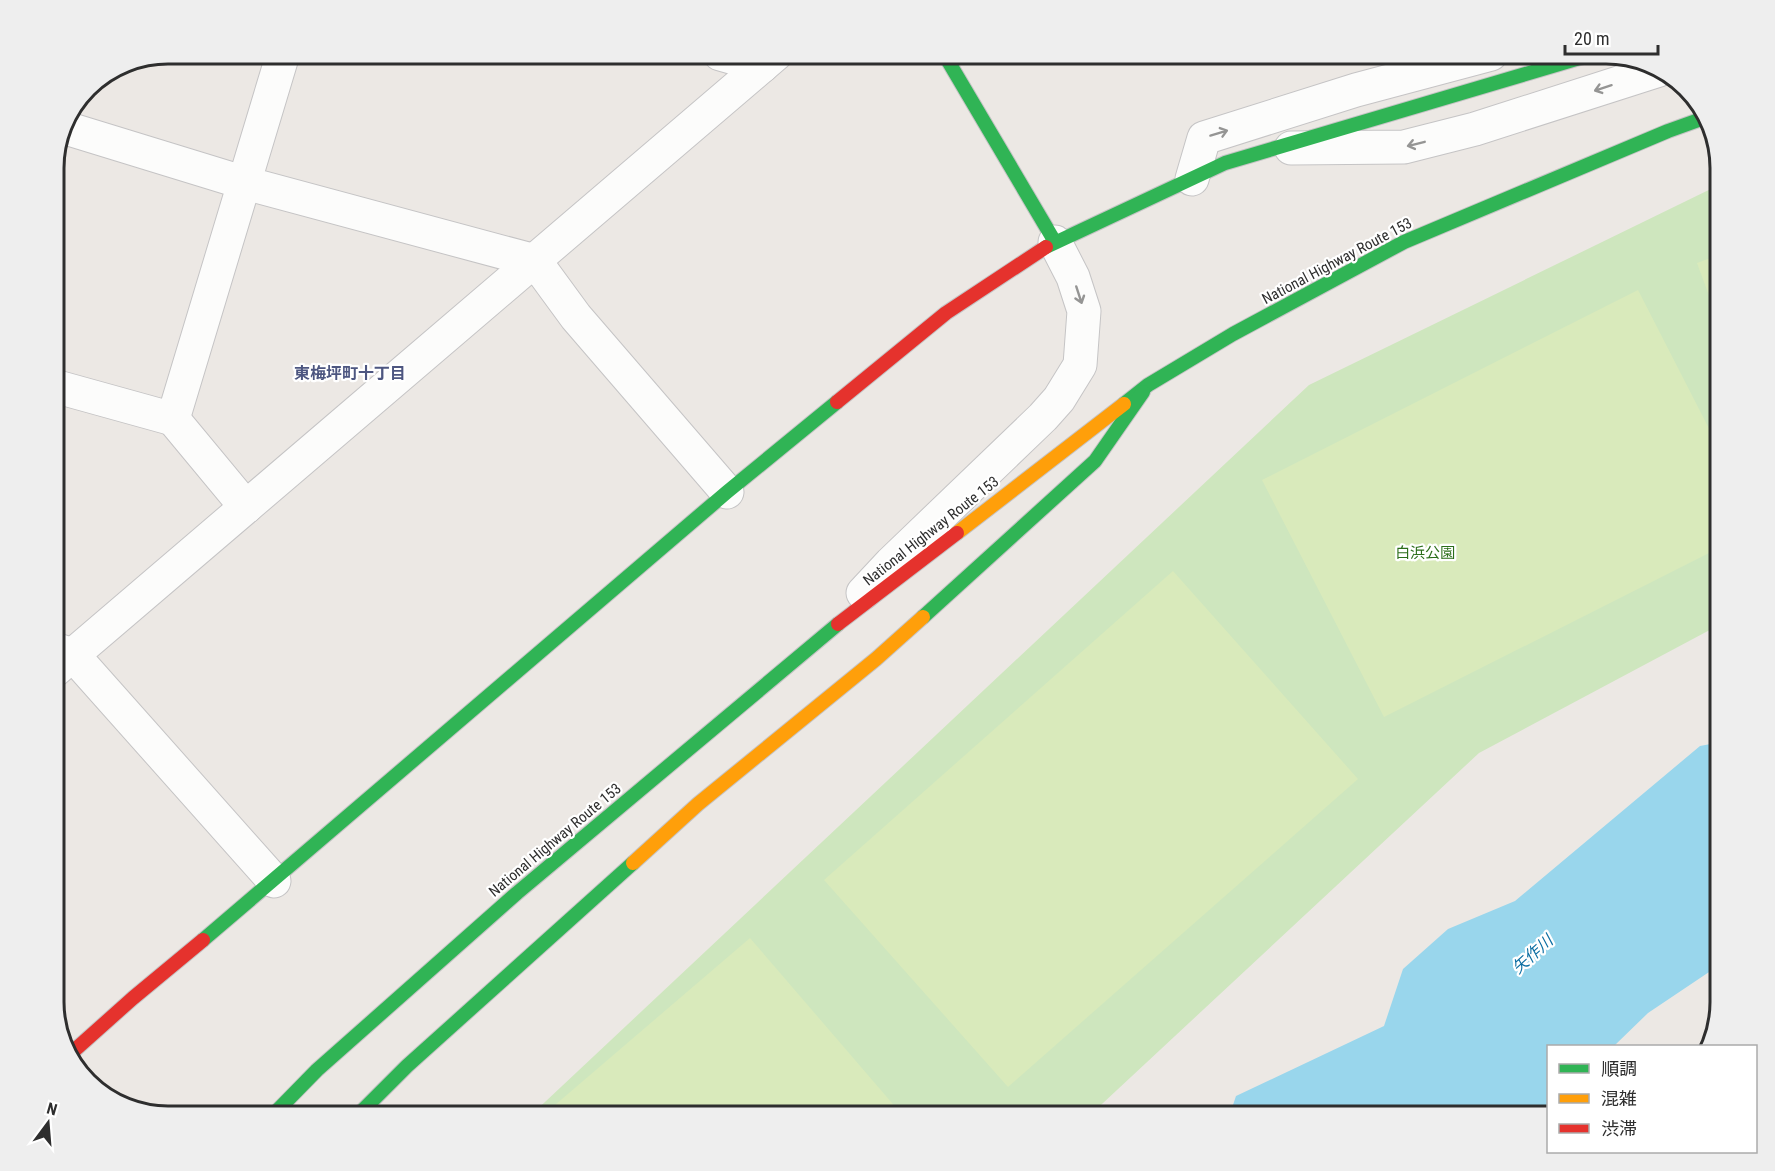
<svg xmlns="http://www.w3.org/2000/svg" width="1775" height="1171" font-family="'Roboto Condensed','Noto Sans JP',sans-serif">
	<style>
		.green { fill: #cee6be }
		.pitch { fill: #d9eabb }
		.water { fill: #99d6ec }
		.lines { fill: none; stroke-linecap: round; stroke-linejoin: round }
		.street-casing { stroke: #c5c4c5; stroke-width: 35 }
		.fast-casing { stroke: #c5c4c5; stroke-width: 16 }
		.slow-casing { stroke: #c5c4c5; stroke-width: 16 }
		.jam-casing { stroke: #c5c4c5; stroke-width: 16 }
		.street { stroke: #fcfcfb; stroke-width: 33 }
		.fast { stroke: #30b455; stroke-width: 14 }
		.slow { stroke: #ff9f0a; stroke-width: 14 }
		.jam { stroke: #e5322d; stroke-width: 14 }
		.oneway { stroke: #959594 }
		.labels { text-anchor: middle; stroke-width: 4.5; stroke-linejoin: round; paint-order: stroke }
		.street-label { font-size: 15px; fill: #2e2e2e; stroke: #fff }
		.park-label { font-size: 15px; fill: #2c6e1b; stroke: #fff }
		.neighbourhood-label { font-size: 16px; font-weight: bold; fill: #4d5680; stroke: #fff }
		.water-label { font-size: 16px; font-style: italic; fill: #0d6fa3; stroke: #fff }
		.rim { fill: none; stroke: #2e2e2e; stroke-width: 3 }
	</style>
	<rect width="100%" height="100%" fill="#ece8e4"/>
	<path class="green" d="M 1721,184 L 1721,624 L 1479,753 L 1088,1117 L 529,1117 L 1309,385 Z"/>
	<g class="pitch">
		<path d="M 1721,254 L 1721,328 L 1697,263 Z"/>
		<path d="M 1638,290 L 1721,452 L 1721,547 L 1384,717 L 1262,480 Z"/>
		<path d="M 1173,571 L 1358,779 L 1008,1087 L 824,880 Z"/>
		<path d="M 750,938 L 904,1117 L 541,1117 Z"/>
	</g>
	<path class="water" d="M 1721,742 L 1721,964 L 1648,1013 L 1614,1046 L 1548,1046 L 1548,1111 L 1543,1117 L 1229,1117 L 1236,1096 L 1384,1026 L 1403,969 L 1448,929 L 1515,901 L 1700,746 Z"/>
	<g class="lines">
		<defs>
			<g id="street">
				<path d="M 720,54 L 762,66"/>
				<path d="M 69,129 L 245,183 L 535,261 L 576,317 L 727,492"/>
				<path d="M 1291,148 L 1404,147 L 1475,129 L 1659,70"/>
				<path d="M 1192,179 L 1204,138 L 1356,90 L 1491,54"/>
				<path d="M 54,386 L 173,419 L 283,54"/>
				<path d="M 173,419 L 246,507"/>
				<path d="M 863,593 L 891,563 L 1043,417 L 1059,399 L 1080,365 L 1084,311 L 1073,277 L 1055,242"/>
				<path d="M 54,649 L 73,655 L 274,881"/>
				<path d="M 54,671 L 776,54"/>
			</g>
			<g id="fast">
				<path d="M 944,54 L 1055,242"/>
				<path d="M 1046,247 L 1225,163 L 1593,54"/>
				<path d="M 1124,404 L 1148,385 L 1233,334 L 1404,242 L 1668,131 L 1707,117"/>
				<path d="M 923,617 L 1095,461 L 1143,392"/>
				<path d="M 203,940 L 727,492 L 837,402"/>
				<path d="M 271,1117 L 317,1070 L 517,893 L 838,624"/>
				<path d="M 356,1117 L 407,1066 L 633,863"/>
			</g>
			<g id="slow">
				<path d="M 957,533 L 1124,404"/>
				<path d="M 633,863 L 698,804 L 876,659 L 923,617"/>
			</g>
			<g id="jam">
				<path d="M 837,402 L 946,313 L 1046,247"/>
				<path d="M 838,624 L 957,533"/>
				<path d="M 68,1056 L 133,998 L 203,940"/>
			</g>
		</defs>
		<use href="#street" class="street-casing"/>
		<use href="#fast" class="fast-casing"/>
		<use href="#slow" class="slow-casing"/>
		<use href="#jam" class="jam-casing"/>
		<use href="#street" class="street"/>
		<use href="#fast" class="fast"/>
		<use href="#slow" class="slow"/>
		<use href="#jam" class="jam"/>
	</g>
	<defs><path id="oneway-shaft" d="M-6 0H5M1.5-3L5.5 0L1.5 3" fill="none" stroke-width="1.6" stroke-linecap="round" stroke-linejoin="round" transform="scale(1.5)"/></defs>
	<g class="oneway">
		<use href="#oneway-shaft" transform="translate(1603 88) rotate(162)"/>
		<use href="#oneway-shaft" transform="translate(1219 133) rotate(-17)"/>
		<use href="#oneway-shaft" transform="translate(1416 144) rotate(166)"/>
		<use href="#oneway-shaft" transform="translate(1079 295) rotate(72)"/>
	</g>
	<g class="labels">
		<g class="street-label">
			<text transform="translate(1337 261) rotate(-28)" y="5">National Highway Route 153</text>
			<text transform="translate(931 531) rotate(-38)" y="5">National Highway Route 153</text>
			<text transform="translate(555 840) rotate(-40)" y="5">National Highway Route 153</text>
		</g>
		<g class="park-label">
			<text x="1425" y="558">白浜公園</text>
		</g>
		<g class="neighbourhood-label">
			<text x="350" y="379">東梅坪町十丁目</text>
		</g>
		<g class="water-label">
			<text transform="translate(1532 954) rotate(-42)" y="6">矢作川</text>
		</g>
	</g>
	<path d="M0 0H1775V1171H0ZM168 64H1606A104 104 0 0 1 1710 168V1002A104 104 0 0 1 1606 1106H168A104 104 0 0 1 64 1002V168A104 104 0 0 1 168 64Z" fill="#eee" fill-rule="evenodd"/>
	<path class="rim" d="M168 64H1606A104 104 0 0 1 1710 168V1002A104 104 0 0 1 1606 1106H168A104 104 0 0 1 64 1002V168A104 104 0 0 1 168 64Z"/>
	<rect x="1547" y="1045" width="210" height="108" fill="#ffffff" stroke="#ababab" stroke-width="1.5"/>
	<rect x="1559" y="1064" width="30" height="9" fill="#30b455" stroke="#ababab" stroke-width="1.5"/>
	<text x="1601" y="1075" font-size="18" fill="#2e2e2e">順調</text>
	<rect x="1559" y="1094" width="30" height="9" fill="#ff9f0a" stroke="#ababab" stroke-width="1.5"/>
	<text x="1601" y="1105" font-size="18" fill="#2e2e2e">混雑</text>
	<rect x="1559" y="1124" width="30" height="9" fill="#e5322d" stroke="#ababab" stroke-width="1.5"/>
	<text x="1601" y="1135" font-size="18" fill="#2e2e2e">渋滞</text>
	<g transform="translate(48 1123) rotate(16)" stroke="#ffffff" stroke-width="4.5" paint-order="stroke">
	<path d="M0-4.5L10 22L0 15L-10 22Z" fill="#2e2e2e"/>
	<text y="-9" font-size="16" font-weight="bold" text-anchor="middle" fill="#2e2e2e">N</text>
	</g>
	<path d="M1565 45v9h93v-9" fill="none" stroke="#2e2e2e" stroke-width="3"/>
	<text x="1574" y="45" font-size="18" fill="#2e2e2e" stroke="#ffffff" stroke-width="4.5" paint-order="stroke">20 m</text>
</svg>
